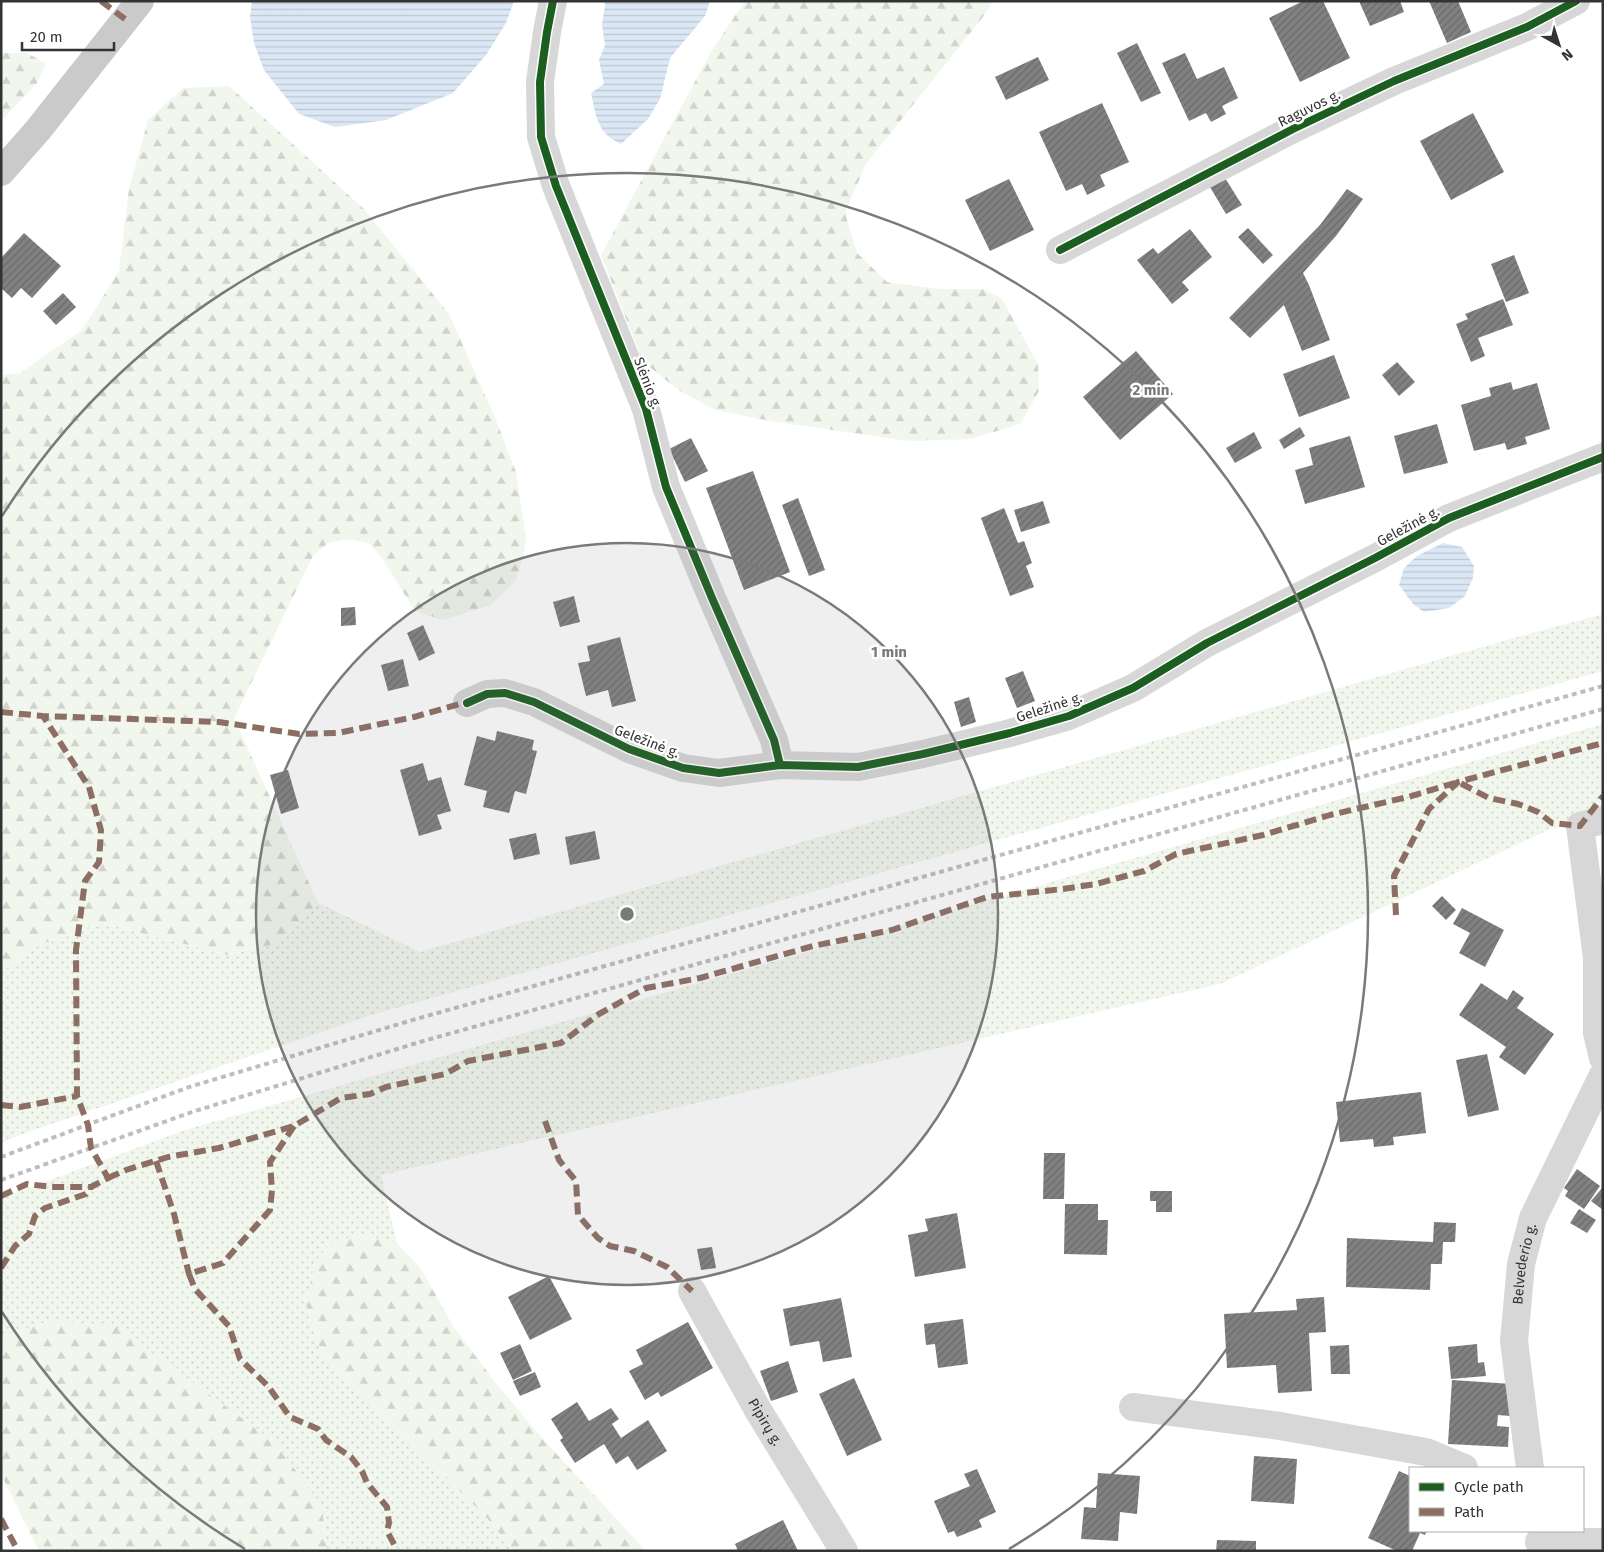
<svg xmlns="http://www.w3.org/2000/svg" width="1604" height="1552" font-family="'Fira Sans',sans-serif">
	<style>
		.grass { fill: url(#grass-dots) }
		.forest { fill: url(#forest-firs) }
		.water { fill: url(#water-rules) }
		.building { fill: url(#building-hatch) }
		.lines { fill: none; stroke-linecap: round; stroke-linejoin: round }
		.minor { stroke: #d7d7d7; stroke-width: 28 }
		.primary { stroke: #cacaca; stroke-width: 28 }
		.rail { stroke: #bebebe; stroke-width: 4; stroke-dasharray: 5 4; stroke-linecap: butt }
		.quiet { stroke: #8d6e63; stroke-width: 6; stroke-dasharray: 12 6; stroke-linecap: butt }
		.cycleway-casing { stroke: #fff; stroke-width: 11 }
		.cycleway { stroke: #1b5e20; stroke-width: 8 }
		.ring { fill: none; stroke: #7a7a7a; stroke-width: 2.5 }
		.labels { text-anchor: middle; stroke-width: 5; stroke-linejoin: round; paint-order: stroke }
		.street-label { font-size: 14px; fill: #333; stroke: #fff }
		.centre { fill: #7a7a7a; stroke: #fff; stroke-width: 2.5 }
		.ring-label { font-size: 15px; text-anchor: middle; font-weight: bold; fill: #7a7a7a; stroke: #fff; stroke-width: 5; stroke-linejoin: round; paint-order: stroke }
	</style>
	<defs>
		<pattern id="grass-dots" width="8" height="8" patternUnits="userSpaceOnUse" patternTransform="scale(1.25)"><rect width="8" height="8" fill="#f2f7ee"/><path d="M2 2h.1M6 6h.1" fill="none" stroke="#d0d4cd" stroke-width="1.8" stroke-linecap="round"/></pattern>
		<pattern id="forest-firs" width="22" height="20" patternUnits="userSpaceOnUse" patternTransform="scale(1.25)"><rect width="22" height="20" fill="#f2f7ee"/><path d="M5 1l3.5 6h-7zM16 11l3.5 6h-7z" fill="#d0d4cd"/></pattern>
		<pattern id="water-rules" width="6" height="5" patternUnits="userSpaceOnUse" patternTransform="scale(1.25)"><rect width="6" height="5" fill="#dbe7f4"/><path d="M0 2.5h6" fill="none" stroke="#bcc7d2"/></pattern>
		<pattern id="building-hatch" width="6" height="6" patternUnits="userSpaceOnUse" patternTransform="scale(1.25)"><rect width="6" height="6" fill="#818181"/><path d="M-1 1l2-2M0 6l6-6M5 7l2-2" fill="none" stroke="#6a6a6a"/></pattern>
	</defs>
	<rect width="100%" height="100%" fill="#fff"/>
	<g class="grass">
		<path d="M 1603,614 L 1603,671 L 371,1015 L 28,1132 L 1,1143 L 1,972 L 39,945 L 102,923 L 228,955 L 278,943 L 318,903 L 420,952 L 1503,641 Z"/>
		<path d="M 1603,724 L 1603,813 L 1548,830 L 1220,984 L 381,1175 L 397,1243 L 364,1235 L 332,1242 L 315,1262 L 306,1305 L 322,1354 L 487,1518 L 514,1551 L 327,1551 L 322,1507 L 54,1320 L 1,1336 L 1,1198 L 185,1130 Z"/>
	</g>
	<g class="forest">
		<path d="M 745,1 L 993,1 L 986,13 L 866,164 L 845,213 L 857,253 L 887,282 L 939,289 L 983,289 L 1002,299 L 1038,364 L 1039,391 L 1020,424 L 971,439 L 910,441 L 776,422 L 715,410 L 680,391 L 643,362 L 601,255 L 712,50 Z"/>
		<path d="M 1,53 L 27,53 L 46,64 L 37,83 L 1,121 Z"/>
		<path d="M 229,86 L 364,209 L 449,314 L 496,420 L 516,472 L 526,539 L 523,557 L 516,580 L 491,605 L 443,620 L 415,611 L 380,555 L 368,543 L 347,539 L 328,543 L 313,556 L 234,718 L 318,903 L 278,943 L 228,955 L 102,923 L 39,945 L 1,972 L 1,375 L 20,373 L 82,330 L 119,271 L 129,189 L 148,120 L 183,88 Z"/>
		<path d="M 364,1235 L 397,1243 L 420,1267 L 453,1326 L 495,1382 L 540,1436 L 646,1551 L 514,1551 L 487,1518 L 322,1354 L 306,1305 L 315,1262 L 332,1242 Z"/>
		<path d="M 54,1320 L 118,1328 L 276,1443 L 322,1507 L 327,1551 L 39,1551 L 1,1474 L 1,1336 Z"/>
	</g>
	<g class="water">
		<path d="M 252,1 L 514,1 L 506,23 L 486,55 L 453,93 L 386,120 L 335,127 L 299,114 L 264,70 L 254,43 L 250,17 Z"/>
		<path d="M 604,1 L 710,1 L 705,16 L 670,58 L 660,99 L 648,119 L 621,144 C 616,141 611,139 607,135 C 596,125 594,106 591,93 L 604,84 L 599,60 L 605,45 L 602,25 L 605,5 Z"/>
		<path d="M 1443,543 L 1462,547 L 1474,566 L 1473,578 L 1465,596 L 1449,608 L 1424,612 L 1413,604 L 1399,585 L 1404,568 L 1417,556 Z"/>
	</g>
	<g class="building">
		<path d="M 1303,1 L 1323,1 L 1350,58 L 1300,82 L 1269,18 Z"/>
		<path d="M 1359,1 L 1400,1 L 1404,12 L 1370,26 Z"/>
		<path d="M 1429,1 L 1458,1 L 1471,32 L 1447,43 Z"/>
		<path d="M 1137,43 L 1161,93 L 1141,102 L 1117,53 Z"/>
		<path d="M 1185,53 L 1197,79 L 1224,67 L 1238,98 L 1222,106 L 1226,114 L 1211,122 L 1206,113 L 1189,121 L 1162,63 Z"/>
		<path d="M 1038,57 L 1049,80 L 1006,100 L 995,77 Z"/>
		<path d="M 1102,103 L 1129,162 L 1100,175 L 1105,186 L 1087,195 L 1082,184 L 1066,191 L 1039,132 Z"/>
		<path d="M 1473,113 L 1504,172 L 1451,200 L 1420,141 Z"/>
		<path d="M 1225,178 L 1242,205 L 1226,214 L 1210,187 Z"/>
		<path d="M 1009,179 L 1034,230 L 990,251 L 965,200 Z"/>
		<path d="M 1347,189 L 1363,199 L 1336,236 L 1303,273 L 1309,285 L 1330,340 L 1302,351 L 1284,305 L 1250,338 L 1229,318 L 1320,225 Z"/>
		<path d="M 1248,228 L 1273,255 L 1263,264 L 1238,237 Z"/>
		<path d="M 1190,229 L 1212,257 L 1182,282 L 1189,290 L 1172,304 L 1137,260 L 1153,248 L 1158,254 Z"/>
		<path d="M 24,233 L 61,266 L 32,298 L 21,288 L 12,298 L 1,288 L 1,258 Z"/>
		<path d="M 1514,255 L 1529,293 L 1506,302 L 1491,264 Z"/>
		<path d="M 63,293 L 76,307 L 56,325 L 43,311 Z"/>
		<path d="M 1503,299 L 1513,325 L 1478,338 L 1485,356 L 1471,362 L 1456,324 L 1468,319 L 1465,314 Z"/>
		<path d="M 1136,351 L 1173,394 L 1120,440 L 1083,397 Z"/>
		<path d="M 1334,355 L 1350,398 L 1299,417 L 1283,374 Z"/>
		<path d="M 1397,362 L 1415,382 L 1399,396 L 1382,375 Z"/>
		<path d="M 1511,382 L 1513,390 L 1537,383 L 1550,429 L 1525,437 L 1527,444 L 1507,450 L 1505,443 L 1474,451 L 1461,405 L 1491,396 L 1489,388 Z"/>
		<path d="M 1437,424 L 1448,463 L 1404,474 L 1394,436 Z"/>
		<path d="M 1300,427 L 1305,436 L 1284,449 L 1279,440 Z"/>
		<path d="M 1254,432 L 1262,448 L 1235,463 L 1226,448 Z"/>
		<path d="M 1350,436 L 1365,487 L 1305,504 L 1295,470 L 1313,465 L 1309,448 Z"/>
		<path d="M 691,438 L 708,471 L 685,482 L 669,449 Z"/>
		<path d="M 753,471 L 790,572 L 744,590 L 706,488 Z"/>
		<path d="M 798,498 L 825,570 L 809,576 L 782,505 Z"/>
		<path d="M 1043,501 L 1050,523 L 1021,532 L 1014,510 Z"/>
		<path d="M 1004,508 L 1018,543 L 1024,541 L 1032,563 L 1026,566 L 1034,587 L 1010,596 L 981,518 Z"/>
		<path d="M 574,596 L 580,622 L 560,627 L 553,602 Z"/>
		<path d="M 355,607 L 356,625 L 341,626 L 341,608 Z"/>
		<path d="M 423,625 L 435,653 L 419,661 L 407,633 Z"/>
		<path d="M 620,637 L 636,701 L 612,707 L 608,690 L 586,696 L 578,663 L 590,661 L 587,646 Z"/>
		<path d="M 403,659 L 409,686 L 388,691 L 381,665 Z"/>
		<path d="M 1023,671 L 1035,701 L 1017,708 L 1005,678 Z"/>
		<path d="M 969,697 L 976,722 L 961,727 L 954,702 Z"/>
		<path d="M 497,731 L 534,740 L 532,750 L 537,751 L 526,794 L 515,791 L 509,813 L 483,807 L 487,791 L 464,785 L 477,736 L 495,741 Z"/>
		<path d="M 423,763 L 428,781 L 441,777 L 451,811 L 437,815 L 442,829 L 419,836 L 400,770 Z"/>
		<path d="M 288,770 L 299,808 L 281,814 L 270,775 Z"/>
		<path d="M 595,831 L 600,859 L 570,865 L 565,837 Z"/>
		<path d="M 536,833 L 540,854 L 514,860 L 509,839 Z"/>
		<path d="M 1442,896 L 1456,910 L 1446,920 L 1432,906 Z"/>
		<path d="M 1462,908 L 1504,930 L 1485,967 L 1459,953 L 1470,933 L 1453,924 Z"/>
		<path d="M 1481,983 L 1507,1000 L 1513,990 L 1524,998 L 1517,1008 L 1554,1034 L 1525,1075 L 1499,1057 L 1506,1047 L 1459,1015 Z"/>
		<path d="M 1487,1054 L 1499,1110 L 1468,1117 L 1456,1060 Z"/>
		<path d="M 1421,1092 L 1426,1133 L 1393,1137 L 1394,1145 L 1374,1147 L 1373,1139 L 1340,1142 L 1336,1102 Z"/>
		<path d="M 1044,1153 L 1065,1153 L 1064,1199 L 1043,1199 Z"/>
		<path d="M 1577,1169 L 1600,1186 L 1584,1209 L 1565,1196 L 1568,1191 L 1564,1188 Z"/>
		<path d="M 1603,1187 L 1603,1210 L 1591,1201 Z"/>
		<path d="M 1150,1191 L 1172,1191 L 1172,1212 L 1156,1212 L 1156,1201 L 1150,1201 Z"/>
		<path d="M 1065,1204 L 1098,1204 L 1098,1220 L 1108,1220 L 1107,1255 L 1064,1254 Z"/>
		<path d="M 1579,1209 L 1596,1220 L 1587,1233 L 1570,1223 Z"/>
		<path d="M 957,1213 L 966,1268 L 915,1277 L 908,1235 L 928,1231 L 925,1219 Z"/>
		<path d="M 1434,1222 L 1456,1223 L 1455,1242 L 1443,1242 L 1442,1264 L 1431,1264 L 1430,1290 L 1346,1287 L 1347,1238 L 1433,1242 Z"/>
		<path d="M 712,1247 L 716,1268 L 701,1270 L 697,1249 Z"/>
		<path d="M 549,1276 L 572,1319 L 530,1340 L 508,1297 Z"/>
		<path d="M 1324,1297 L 1326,1332 L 1309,1333 L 1312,1391 L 1278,1393 L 1276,1365 L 1227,1368 L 1224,1314 L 1297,1310 L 1296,1299 Z"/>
		<path d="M 841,1298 L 852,1357 L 823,1362 L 819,1341 L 790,1346 L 783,1309 Z"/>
		<path d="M 963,1319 L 968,1364 L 938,1368 L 935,1344 L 926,1345 L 924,1324 Z"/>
		<path d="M 688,1322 L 713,1368 L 661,1397 L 658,1392 L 645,1400 L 629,1371 L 643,1364 L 636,1350 Z"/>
		<path d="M 520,1344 L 532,1371 L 513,1380 L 500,1353 Z"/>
		<path d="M 1477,1344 L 1478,1363 L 1484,1362 L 1486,1376 L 1451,1379 L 1448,1347 Z"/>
		<path d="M 1349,1345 L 1350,1374 L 1331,1374 L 1330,1346 Z"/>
		<path d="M 788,1361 L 798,1392 L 771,1401 L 760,1371 Z"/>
		<path d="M 535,1372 L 541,1387 L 520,1396 L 513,1381 Z"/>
		<path d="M 854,1378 L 882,1440 L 847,1456 L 819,1394 Z"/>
		<path d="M 1452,1380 L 1512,1384 L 1510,1416 L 1498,1415 L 1497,1426 L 1509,1427 L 1508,1447 L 1448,1444 Z"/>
		<path d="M 577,1402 L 589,1421 L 611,1408 L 619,1419 L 612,1424 L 621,1438 L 648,1420 L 667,1451 L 637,1470 L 628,1456 L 616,1464 L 604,1444 L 575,1463 L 560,1440 L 563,1438 L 551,1419 Z"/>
		<path d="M 1254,1456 L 1297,1459 L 1294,1504 L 1251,1501 Z"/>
		<path d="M 977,1469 L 996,1512 L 979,1520 L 982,1527 L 957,1537 L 954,1531 L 948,1533 L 934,1501 L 970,1486 L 964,1474 Z"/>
		<path d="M 1399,1471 L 1410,1476 L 1410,1531 L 1427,1531 L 1425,1535 L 1420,1533 L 1412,1551 L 1397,1551 L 1368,1538 Z"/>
		<path d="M 1098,1473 L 1140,1476 L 1137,1514 L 1120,1512 L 1118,1541 L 1081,1539 L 1084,1507 L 1096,1508 Z"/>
		<path d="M 783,1520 L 798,1551 L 738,1551 L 735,1544 Z"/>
		<path d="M 1217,1540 L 1256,1541 L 1256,1551 L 1216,1551 Z"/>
	</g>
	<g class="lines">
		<g class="minor">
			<path d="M 553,1 L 547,32 L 540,82 L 541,137 L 556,186 L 646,409 L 666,487 L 712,598 L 774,740 L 780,765"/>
			<path d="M 1060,250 L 1293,129 L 1394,81 L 1527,27 L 1576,1"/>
			<path d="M 467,703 L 487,694 L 505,693 L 534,702 L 629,749 L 683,768 L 719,773 L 780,765 L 858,767 L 923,754 L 1010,733 L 1069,716 L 1133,688 L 1207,643 L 1375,558 L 1449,518 L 1603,457"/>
			<path d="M 1603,820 L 1580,826 L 1597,958 L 1597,1033 L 1603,1058"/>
			<path id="s1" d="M 692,1291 L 758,1410 L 844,1551"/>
			<path d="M 1133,1407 L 1280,1426 L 1426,1452 L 1464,1468"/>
			<path id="s2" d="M 1530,1468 L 1514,1341 L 1521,1264 L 1533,1218 L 1603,1075"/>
			<path d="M 1539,1542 L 1603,1542"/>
		</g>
		<path class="primary" d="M 1,172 L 38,130 L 140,1"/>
		<g class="rail">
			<path d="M 1,1157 L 189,1087 L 416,1019 L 1603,686"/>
			<path d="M 1,1180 L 195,1111 L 420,1042 L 1603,709"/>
		</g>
		<g class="quiet">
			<path d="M 101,1 L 125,19"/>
			<path d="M 1,712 L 43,716 L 219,722 L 299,734 L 338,733 L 414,717 L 470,701"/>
			<path d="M 1396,915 L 1394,876 L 1429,809 L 1458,782 L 1603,743"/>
			<path d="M 1,1105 L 20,1107 L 77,1096"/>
			<path d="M 545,1121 L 559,1160 L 576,1181 L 578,1215 L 598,1238 L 610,1246 L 634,1251 L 667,1267 L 692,1291"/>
			<path d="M 294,1126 L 270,1162 L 272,1190 L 270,1210 L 223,1263 L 189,1274 L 195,1289 L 229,1326 L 240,1359 L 268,1386 L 290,1417 L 318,1429 L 326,1440 L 351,1457 L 362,1471 L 367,1483 L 387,1507 L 389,1523 L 387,1531 L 395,1546 L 395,1551"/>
			<path d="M 156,1161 L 174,1214 L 189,1274"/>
			<path d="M 108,1178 L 126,1170 L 168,1157 L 219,1148 L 294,1126 L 341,1098 L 370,1094 L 386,1087 L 445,1074 L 468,1061 L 561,1043 L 599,1014 L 646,988 L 700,978 L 813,946 L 892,930 L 987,897 L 1063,889 L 1096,884 L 1144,871 L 1176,854 L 1263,835 L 1330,815 L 1408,797 L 1458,782 L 1489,798 L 1518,804 L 1538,812 L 1552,823 L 1580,826 L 1603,796"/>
			<path d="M 1,1196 L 27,1184 L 52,1187 L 91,1187"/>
			<path d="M 1,1268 L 15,1246 L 29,1234 L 35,1216 L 45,1208 L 86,1194 L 91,1187 L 108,1178 L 91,1148 L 88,1125 L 77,1096 L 76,950 L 85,881 L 99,862 L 101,830 L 89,787 L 43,716"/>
			<path d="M 1,1519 L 18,1551"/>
		</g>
		<defs>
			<g id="cycleway">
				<path d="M 553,1 L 547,32 L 540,82 L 541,137 L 556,186 L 646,409 L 666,487 L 712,598 L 774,740 L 780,765"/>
				<path d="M 1060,250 L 1293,129 L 1394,81 L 1527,27 L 1576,1"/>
				<path d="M 467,703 L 487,694 L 505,693 L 534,702 L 629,749 L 683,768 L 719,773 L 780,765 L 858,767 L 923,754 L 1010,733 L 1069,716 L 1133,688 L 1207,643 L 1375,558 L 1449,518 L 1603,457"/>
			</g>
		</defs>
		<use href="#cycleway" class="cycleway-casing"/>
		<use href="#cycleway" class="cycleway"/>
	</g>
	<circle cx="627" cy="914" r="371" fill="#7a7a7a" fill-opacity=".12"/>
	<g class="ring">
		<circle cx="627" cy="914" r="371"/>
		<path d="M245 1549A741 741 0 0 1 2 1312M2 516A741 741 0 1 1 1009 1549"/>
	</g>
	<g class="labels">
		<g class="street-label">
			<text transform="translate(1309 108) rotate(-26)" y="5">Raguvos g.</text>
			<text transform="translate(648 383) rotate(69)" y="5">Slėnio g.</text>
			<text transform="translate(1408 526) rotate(-28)" y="5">Geležinė g.</text>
			<text transform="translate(1049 707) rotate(-18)" y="5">Geležinė g.</text>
			<text transform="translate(647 741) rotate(21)" y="5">Geležinė g.</text>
			<text dy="5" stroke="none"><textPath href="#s2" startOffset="206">Belvederio g.</textPath></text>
			<text dy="5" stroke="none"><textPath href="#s1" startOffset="150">Pipirų g.</textPath></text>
		</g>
	</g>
	<circle cx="627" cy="914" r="8" class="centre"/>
	<g class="ring-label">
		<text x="1151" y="395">2 min</text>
		<text x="889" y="657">1 min</text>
	</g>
	<rect width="1604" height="1552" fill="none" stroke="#333333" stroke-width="5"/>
	<rect x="1409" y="1467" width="175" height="65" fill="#ffffff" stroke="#adadad"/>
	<rect x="1419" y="1483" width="25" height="8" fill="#1b5e20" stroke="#adadad"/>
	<text x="1454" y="1492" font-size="15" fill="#333333">Cycle path</text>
	<rect x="1419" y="1508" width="25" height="8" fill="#8d6e63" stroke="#adadad"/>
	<text x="1454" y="1517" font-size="15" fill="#333333">Path</text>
	<g transform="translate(1559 45) rotate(141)" stroke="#ffffff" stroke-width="4" paint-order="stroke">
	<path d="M0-4L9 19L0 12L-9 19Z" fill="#333333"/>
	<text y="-8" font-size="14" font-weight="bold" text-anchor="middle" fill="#333333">N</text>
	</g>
	<path d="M22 42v8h92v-8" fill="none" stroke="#333333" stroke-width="2.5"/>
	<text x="30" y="42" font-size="15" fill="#333333" stroke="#ffffff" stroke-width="4" paint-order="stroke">20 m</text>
</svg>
